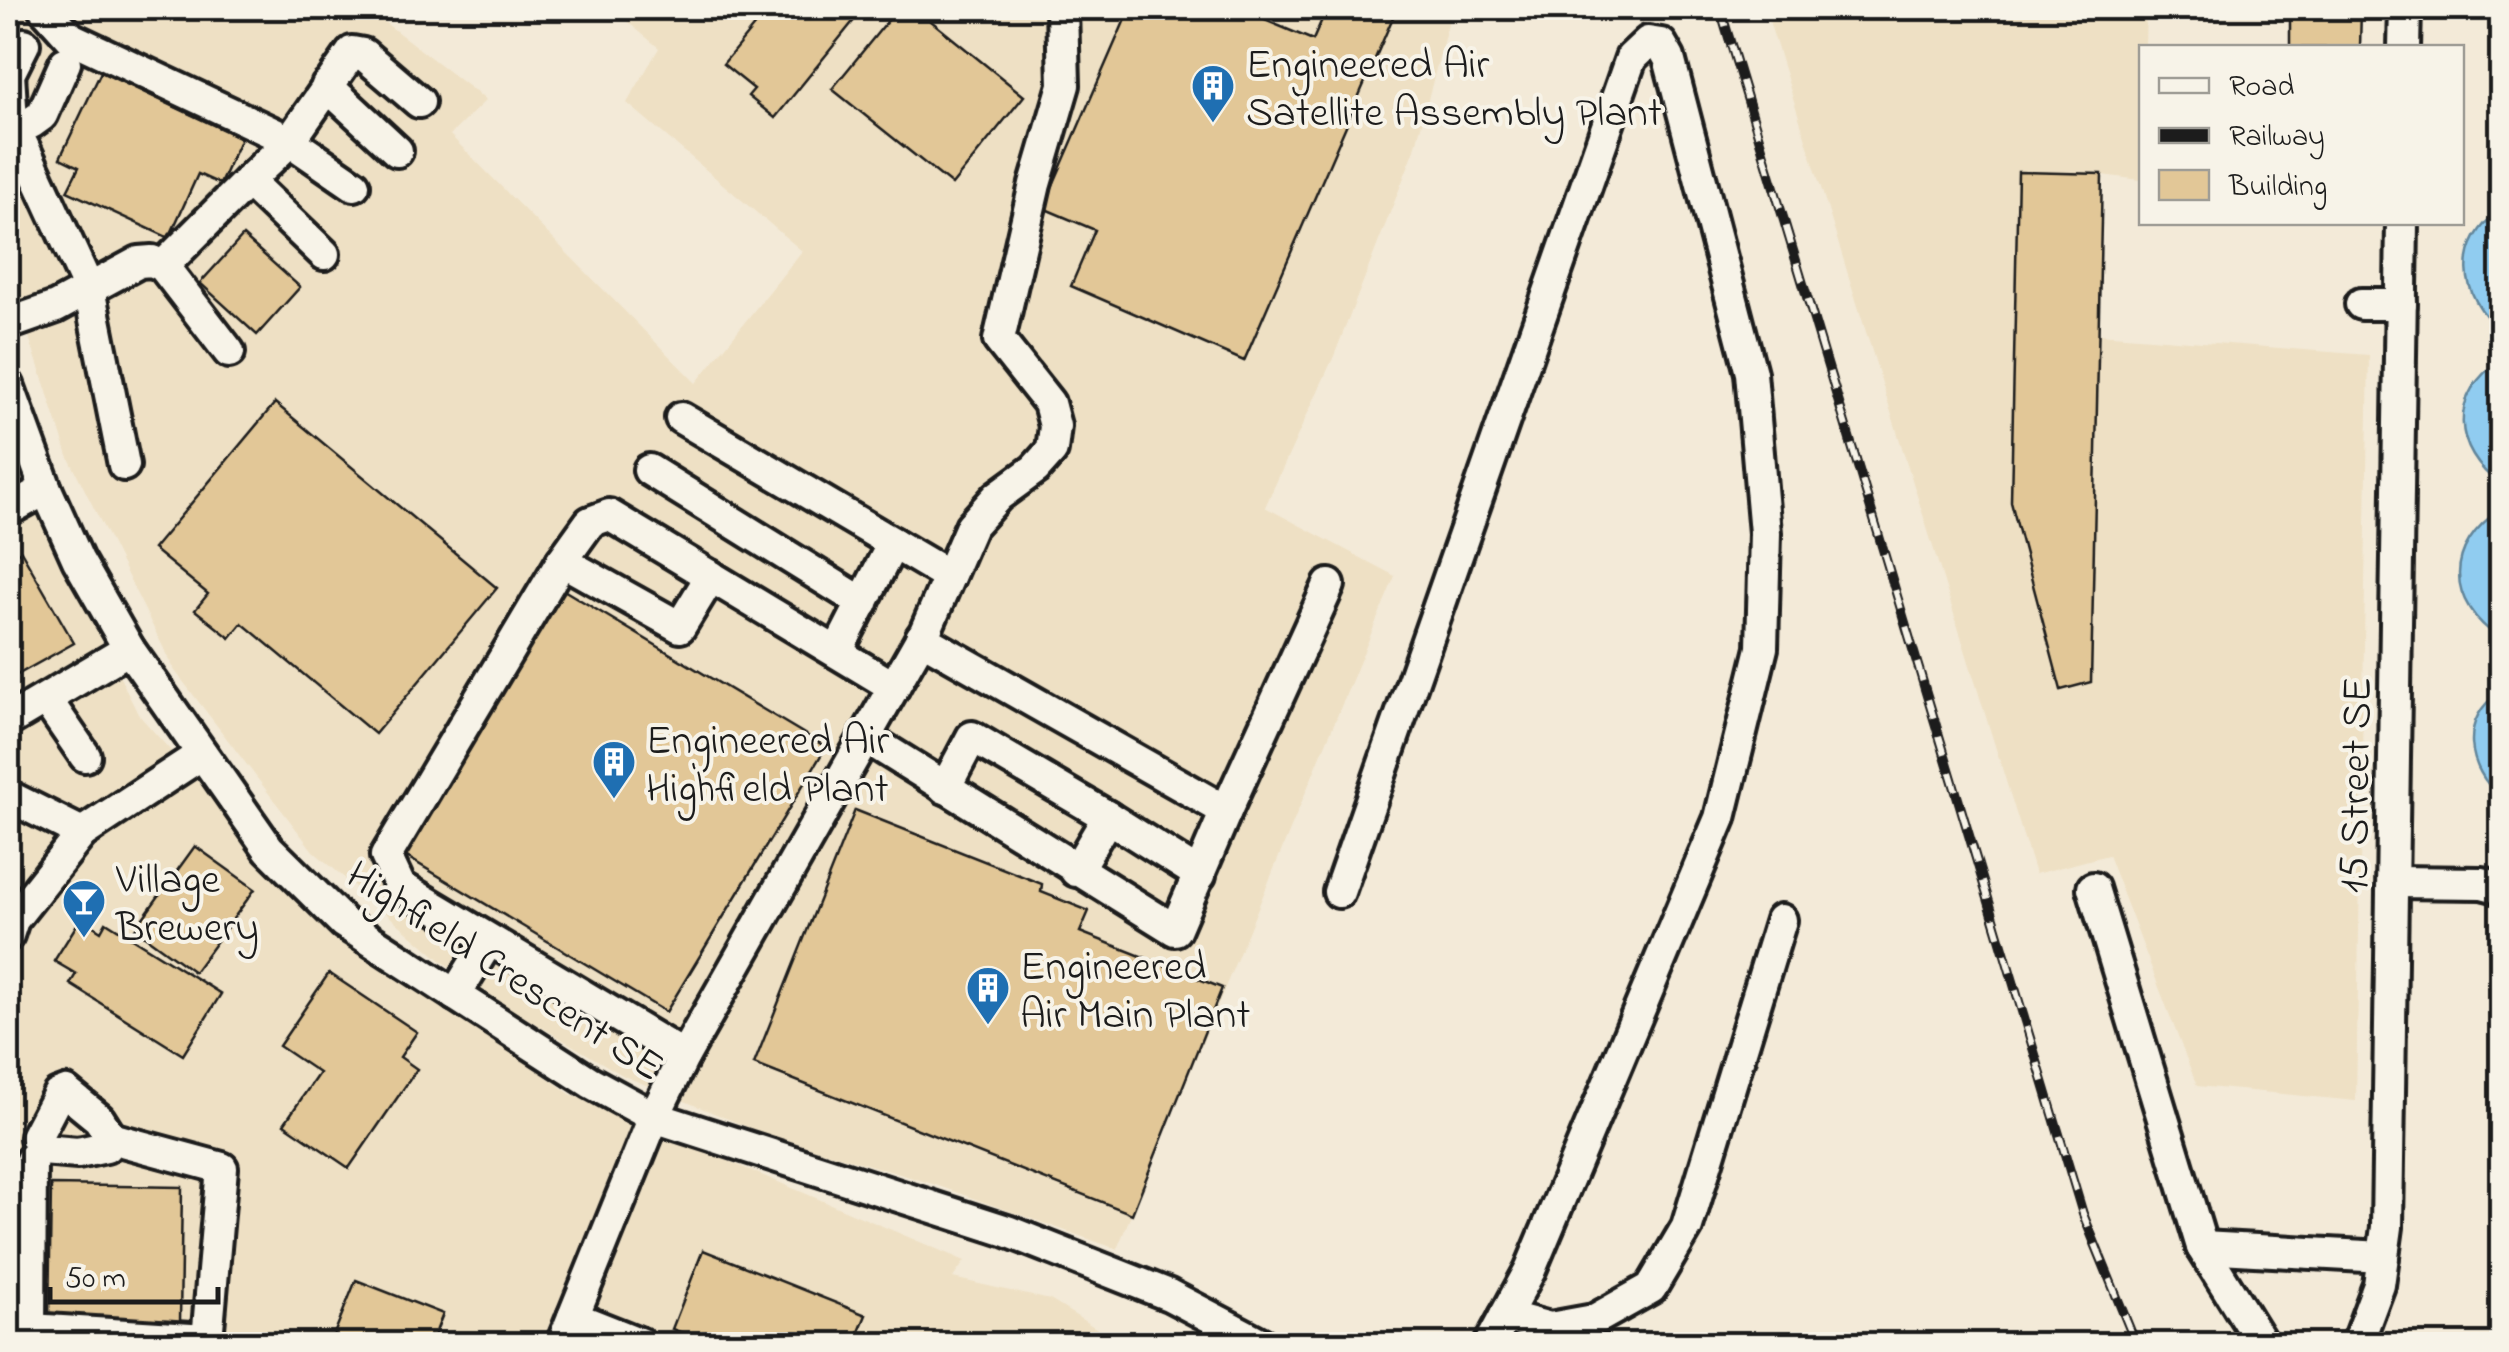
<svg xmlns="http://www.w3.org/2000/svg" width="2509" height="1352" font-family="'Indie Flower',sans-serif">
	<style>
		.built { fill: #eee0c4 }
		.water { fill: #90ccf0; stroke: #62869b; stroke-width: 2.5 }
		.building { fill: #e2c797; stroke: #1c1c1c; stroke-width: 2.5 }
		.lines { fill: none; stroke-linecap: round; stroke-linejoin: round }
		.minor-casing { stroke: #1c1c1c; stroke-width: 38 }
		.minor { stroke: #f7f3e8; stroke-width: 30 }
		.rail-casing { stroke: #1c1c1c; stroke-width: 10 }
		.rail { stroke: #f7f3e8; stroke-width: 6; stroke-dasharray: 19; stroke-linecap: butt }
		.labels { text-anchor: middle; stroke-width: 8; stroke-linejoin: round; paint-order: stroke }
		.poi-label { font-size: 42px; fill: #1c1c1c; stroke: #f7f3e8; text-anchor: start }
		.street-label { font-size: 42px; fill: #1c1c1c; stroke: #f7f3e8 }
	</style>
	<rect width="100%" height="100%" fill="#f3ead8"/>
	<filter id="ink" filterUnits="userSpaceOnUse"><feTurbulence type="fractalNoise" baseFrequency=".01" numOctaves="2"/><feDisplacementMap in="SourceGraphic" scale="20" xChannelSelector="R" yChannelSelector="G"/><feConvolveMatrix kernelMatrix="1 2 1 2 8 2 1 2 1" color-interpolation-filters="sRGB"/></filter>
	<g filter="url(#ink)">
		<g class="built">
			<path d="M 11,8 L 366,8 L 486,100 L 450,135 L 696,383 L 802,251 L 627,103 L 659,48 L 611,8 L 1452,8 L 1415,149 L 1334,356 L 1265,507 L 1395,576 L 1117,1249 L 933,1184 L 762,1133 L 624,1076 L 489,996 L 443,962 L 313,851 L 175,671 L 68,456 L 8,273 L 8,11 Z"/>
			<path d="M 1765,8 L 2146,8 L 2145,47 L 2142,48 L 2141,180 L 2102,175 L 2099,334 L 2369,355 L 2356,1101 L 2197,1086 L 2108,855 L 2035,874 Z"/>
			<path d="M 8,450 L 138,714 L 300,896 L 570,1094 L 965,1261 L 953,1278 L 1050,1300 L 1122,1344 L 8,1344 Z"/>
		</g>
		<g class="water">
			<path d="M 2501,210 L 2501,330 C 2458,297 2454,241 2501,210 Z"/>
			<path d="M 2501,360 L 2501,485 C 2452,450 2448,394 2501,360 Z"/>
			<path d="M 2501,509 L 2501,639 C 2445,602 2445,546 2501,509 Z"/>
			<path d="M 2501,692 L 2501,797 C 2467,770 2458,717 2501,692 Z"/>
		</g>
		<g class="building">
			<path d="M 736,8 L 864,8 L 775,118 L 748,96 L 754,89 L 723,64 L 756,24 Z"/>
			<path d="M 898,8 L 915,8 L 1024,96 L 952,185 L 832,89 Z"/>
			<path d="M 1130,8 L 1236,8 L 1313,40 L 1327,8 L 1397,8 L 1244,361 L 1071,286 L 1095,230 L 1043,208 Z"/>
			<path d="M 2290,8 L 2361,8 L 2360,48 L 2290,48 Z"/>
			<path d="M 101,72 L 241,138 L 220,184 L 198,174 L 169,238 L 67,191 L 79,167 L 60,158 Z"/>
			<path d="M 2018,172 L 2102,174 L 2091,682 L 2061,690 L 2011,502 Z"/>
			<path d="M 243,236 L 300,287 L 257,335 L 200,283 Z"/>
			<path d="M 275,403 L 497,588 L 375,734 L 242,623 L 230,638 L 195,610 L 208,594 L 153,549 Z"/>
			<path d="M 21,551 L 74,643 L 8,680 L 8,559 Z"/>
			<path d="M 562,589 L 826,747 L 666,1012 L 402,854 Z"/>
			<path d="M 855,810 L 1042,884 L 1041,892 L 1089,911 L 1080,932 L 1222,988 L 1132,1214 L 754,1064 Z"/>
			<path d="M 195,846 L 255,889 L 194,972 L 135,929 Z"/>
			<path d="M 81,918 L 101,931 L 106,922 L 221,994 L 183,1055 L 70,984 L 76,974 L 54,961 Z"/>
			<path d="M 329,973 L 417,1032 L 400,1057 L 417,1069 L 349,1168 L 284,1124 L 319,1073 L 279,1046 Z"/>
			<path d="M 51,1185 L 182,1187 L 180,1322 L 49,1320 Z"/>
			<path d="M 703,1250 L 866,1315 L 854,1344 L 711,1344 L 672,1329 Z"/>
			<path d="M 356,1280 L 443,1314 L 431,1344 L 330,1344 Z"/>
		</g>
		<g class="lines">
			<defs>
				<g id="minor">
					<path d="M 44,8 L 71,38 L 290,141 L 352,52 L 363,54 L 419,102"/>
					<path d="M 24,44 L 9,74 L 12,122 L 89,289 L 124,465"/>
					<path d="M 2404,48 L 2405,8"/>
					<path d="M 327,86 L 397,151"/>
					<path d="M 12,122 L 31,123 L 42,115 L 65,63"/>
					<path d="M 248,181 L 290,141 L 354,185"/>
					<path d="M 163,266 L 248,181 L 324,254"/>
					<path d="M 2361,304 L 2401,304"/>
					<path d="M 8,324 L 56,307 L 139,262 L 152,261 L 163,266 L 229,352"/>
					<path d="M 8,385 L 46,489 L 78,560 L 129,649 L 269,849 L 344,923 L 590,1082 L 654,1117 L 1007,1231 L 1169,1295 L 1262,1344"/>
					<path d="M 681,418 L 949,576"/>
					<path d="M 649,470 L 863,603"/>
					<path d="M 8,510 L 46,489"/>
					<path d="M 562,561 L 680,627 L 711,576"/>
					<path d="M 837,652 L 893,543"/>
					<path d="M 46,699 L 85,756"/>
					<path d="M 8,721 L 129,649"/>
					<path d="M 865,737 L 1175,930 L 1226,811 L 921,638"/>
					<path d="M 945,788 L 972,737 L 1108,817 L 1076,871"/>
					<path d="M 8,796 L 82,833"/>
					<path d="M 1226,811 L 1329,585"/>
					<path d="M 1108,817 L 1200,875"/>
					<path d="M 2394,882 L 2482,883 L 2502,888"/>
					<path d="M 2093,888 L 2202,1247 L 2262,1344"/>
					<path d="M 1339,892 L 1631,58 L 1648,42 L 1661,44 L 1669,58 L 1751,373 L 1765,533 L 1762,648 L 1720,818 L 1530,1270 L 1490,1344"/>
					<path d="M 8,935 L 13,920 L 82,833 L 202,754"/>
					<path d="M 455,995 L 489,940"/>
					<path d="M 684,1056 L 400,886 L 386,856 L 562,561 L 590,522 L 609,515 L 894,687"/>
					<path d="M 66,1092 L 99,1119 L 111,1138 L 106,1147 L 78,1153 L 42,1150 L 36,1137 L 58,1095 Z"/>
					<path d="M 2202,1247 L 2383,1257"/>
					<path d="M 1505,1316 L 1550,1328 L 1594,1320 L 1651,1288 L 1687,1227 L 1781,920"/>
					<path d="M 573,1317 L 641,1344"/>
					<path d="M 8,1329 L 30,1329 L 31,1160 L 42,1150"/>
					<path d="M 30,1329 L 207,1340 L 222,1168 L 111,1138"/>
					<path d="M 562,1344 L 654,1117 L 684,1056 L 925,632 L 971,526 L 998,496 L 1035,469 L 1052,450 L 1055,426 L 1049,403 L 999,340 L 1035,184 L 1064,85 L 1062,8"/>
					<path d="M 2357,1344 L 2379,1285 L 2387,1227 L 2402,222"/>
				</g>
			</defs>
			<use href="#minor" class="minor-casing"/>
			<use href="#minor" class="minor"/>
			<defs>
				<path id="rail" d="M 1720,8 L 2083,1214 L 2136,1344"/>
			</defs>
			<use href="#rail" class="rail-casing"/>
			<use href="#rail" class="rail"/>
		</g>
	</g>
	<defs>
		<symbol id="building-pin" viewBox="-11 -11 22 30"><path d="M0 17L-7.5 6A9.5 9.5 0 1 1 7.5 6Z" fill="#1f6fb2" stroke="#f7f3e8"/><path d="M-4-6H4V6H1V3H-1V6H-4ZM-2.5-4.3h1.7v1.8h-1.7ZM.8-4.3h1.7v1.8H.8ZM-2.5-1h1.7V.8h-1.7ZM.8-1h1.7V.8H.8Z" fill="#fff"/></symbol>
		<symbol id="bar-pin" viewBox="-11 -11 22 30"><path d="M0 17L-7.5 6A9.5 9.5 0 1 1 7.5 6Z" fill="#1f6fb2" stroke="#f7f3e8"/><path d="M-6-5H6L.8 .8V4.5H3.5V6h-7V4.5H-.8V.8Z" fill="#fff"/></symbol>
	</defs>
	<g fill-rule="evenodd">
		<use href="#building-pin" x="1188" y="61" width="50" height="68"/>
		<use href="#building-pin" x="589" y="737" width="50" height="68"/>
		<use href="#bar-pin" x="59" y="876" width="50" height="68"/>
		<use href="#building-pin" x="963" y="963" width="50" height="68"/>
	</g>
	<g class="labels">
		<g class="poi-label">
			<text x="1246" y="77">Engineered Air<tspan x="1246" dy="48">Satellite Assembly Plant</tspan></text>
			<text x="646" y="753">Engineered Air<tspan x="646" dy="48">Highfield Plant</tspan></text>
			<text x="116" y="892">Village<tspan x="116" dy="48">Brewery</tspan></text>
			<text x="1020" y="979">Engineered<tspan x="1020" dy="48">Air Main Plant</tspan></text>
		</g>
		<g class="street-label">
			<text transform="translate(2353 785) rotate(-89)" y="15">15 Street SE</text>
			<text transform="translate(506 969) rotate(33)" y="15">Highfield Crescent SE</text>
		</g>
	</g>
	<rect width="2509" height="1352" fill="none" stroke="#f7f3e8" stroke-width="40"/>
	<rect x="20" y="20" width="2469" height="1312" fill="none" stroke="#1c1c1c" stroke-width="4" filter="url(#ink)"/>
	<rect x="2139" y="45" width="325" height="180" fill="#f7f3e8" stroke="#9f9d96" stroke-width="2.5"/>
	<rect x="2159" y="78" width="50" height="15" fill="#f7f3e8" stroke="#9f9d96" stroke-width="2.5"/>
	<text x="2229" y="95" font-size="30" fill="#1c1c1c">Road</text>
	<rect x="2159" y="128" width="50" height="15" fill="#1c1c1c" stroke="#9f9d96" stroke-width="2.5"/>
	<text x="2229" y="145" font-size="30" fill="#1c1c1c">Railway</text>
	<rect x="2159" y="170" width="50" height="30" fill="#e2c797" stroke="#9f9d96" stroke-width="2.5"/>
	<text x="2229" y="195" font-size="30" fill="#1c1c1c">Building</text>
	<path d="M50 1287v15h168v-15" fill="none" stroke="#1c1c1c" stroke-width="5"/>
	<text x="65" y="1287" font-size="30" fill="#1c1c1c" stroke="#f7f3e8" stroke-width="8" paint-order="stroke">50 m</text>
</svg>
